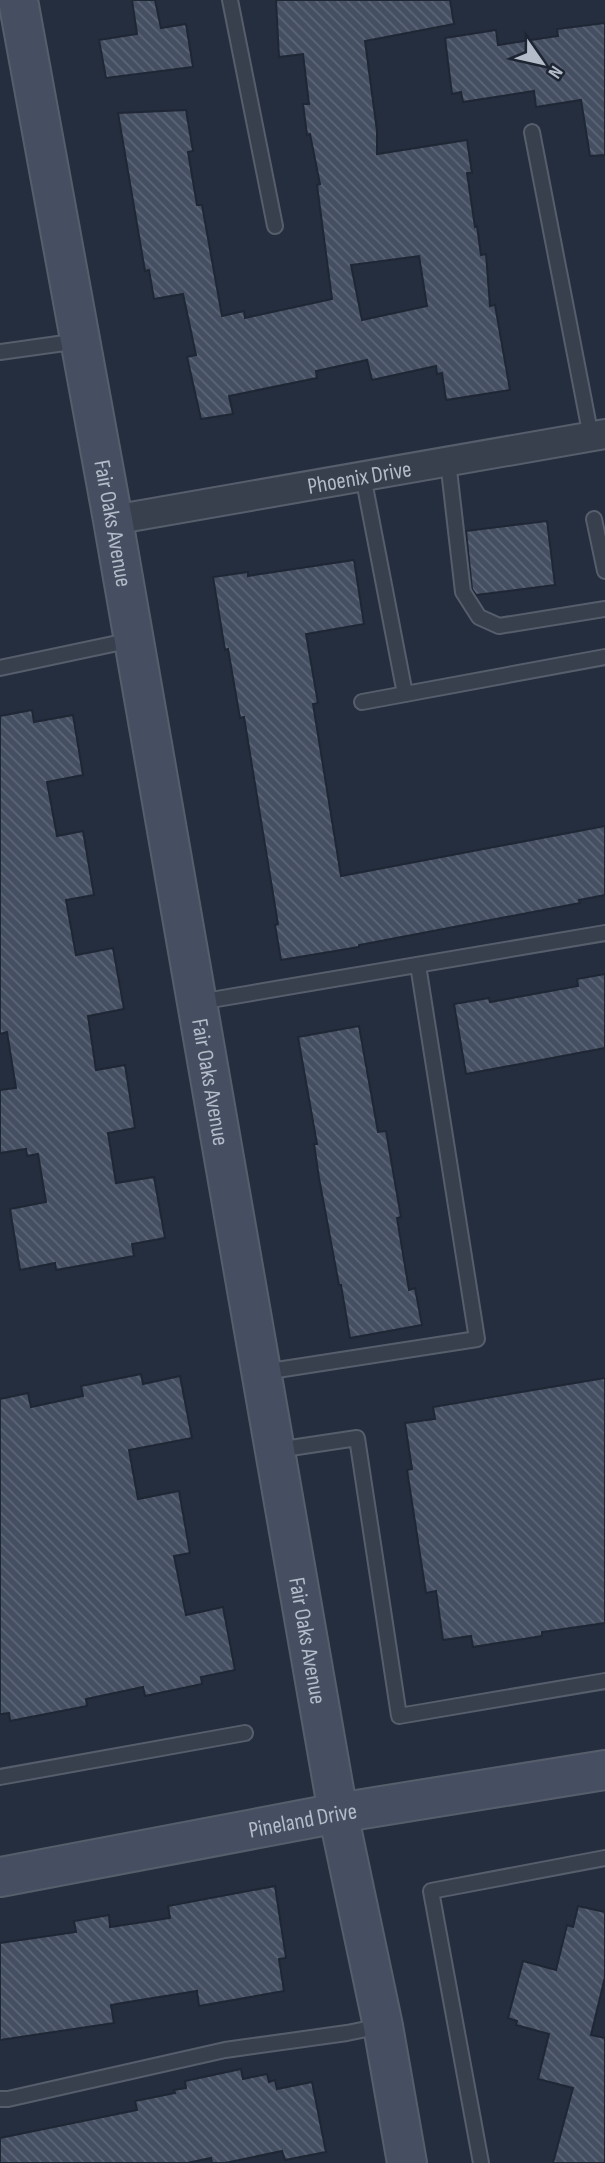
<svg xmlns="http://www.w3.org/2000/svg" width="605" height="2163" font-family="'Sofia Sans Condensed',sans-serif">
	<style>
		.building { fill: url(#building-back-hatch); stroke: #1f2735; stroke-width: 2; fill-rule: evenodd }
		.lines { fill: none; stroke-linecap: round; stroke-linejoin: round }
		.lane-casing { stroke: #565e6c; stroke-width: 18 }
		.street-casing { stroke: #565e6c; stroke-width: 32 }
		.secondary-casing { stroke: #565e6c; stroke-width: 42 }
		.lane { stroke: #38404e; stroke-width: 14 }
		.street { stroke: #38404e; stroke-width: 28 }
		.secondary { stroke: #464f61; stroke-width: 38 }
		.labels { text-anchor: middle; stroke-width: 6; stroke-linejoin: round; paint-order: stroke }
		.street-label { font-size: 23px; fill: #b4bbc9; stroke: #1d2533 }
	</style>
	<defs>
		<pattern id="building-back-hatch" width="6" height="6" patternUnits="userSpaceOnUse" patternTransform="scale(1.75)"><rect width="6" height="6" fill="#454f62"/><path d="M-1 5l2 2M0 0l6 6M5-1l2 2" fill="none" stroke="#5d6677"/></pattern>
	</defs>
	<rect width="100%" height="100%" fill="#242e3e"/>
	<g class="building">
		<path d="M 132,0 L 155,0 L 161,28 L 186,24 L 193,67 L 106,78 L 99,40 L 137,34 Z"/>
		<path d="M 276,0 L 450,0 L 454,24 L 365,41 L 377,131 L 377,154 L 467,140 L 472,173 L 467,173 L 475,227 L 477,226 L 481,255 L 486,254 L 490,306 L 495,305 L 510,390 L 446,400 L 442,373 L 437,374 L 436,366 L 372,380 L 367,360 L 316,371 L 317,378 L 229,396 L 233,414 L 201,419 L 187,357 L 196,355 L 183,294 L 154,299 L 149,270 L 145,271 L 118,113 L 186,110 L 193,151 L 188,152 L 197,205 L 202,205 L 222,316 L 244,311 L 245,318 L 332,299 L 317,185 L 320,184 L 310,134 L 307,135 L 303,104 L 309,104 L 303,54 L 279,57 ZM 419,256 L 427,306 L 362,320 L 351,265 Z"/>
		<path d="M 605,23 L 605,155 L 590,156 L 581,100 L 536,107 L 534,91 L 463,102 L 461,92 L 452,94 L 445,38 L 496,30 L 498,45 L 558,36 L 557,29 Z"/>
		<path d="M 547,521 L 555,585 L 476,595 L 472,589 L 466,531 Z"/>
		<path d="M 354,560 L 364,624 L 306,634 L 318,703 L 313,704 L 341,876 L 605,826 L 605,895 L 579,900 L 580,903 L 359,945 L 359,947 L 281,960 L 275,925 L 278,924 L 244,717 L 240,718 L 228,649 L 225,650 L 213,577 L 248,572 L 248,576 Z"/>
		<path d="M 32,710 L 34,722 L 73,715 L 83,775 L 47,782 L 57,836 L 83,831 L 94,895 L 66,900 L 76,955 L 113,948 L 124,1009 L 88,1016 L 96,1070 L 125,1065 L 135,1128 L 108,1133 L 116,1183 L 154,1177 L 165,1238 L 132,1244 L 134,1256 L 56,1270 L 55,1263 L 20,1270 L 10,1209 L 46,1202 L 38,1154 L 27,1156 L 26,1149 L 0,1153 L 0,1090 L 16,1088 L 7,1032 L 0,1034 L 0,716 Z"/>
		<path d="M 605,974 L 605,1048 L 466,1074 L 454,1004 L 489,998 L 490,1002 L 578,986 L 577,979 Z"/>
		<path d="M 359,1026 L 378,1132 L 386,1131 L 401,1217 L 397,1218 L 409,1290 L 415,1288 L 422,1325 L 350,1338 L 341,1285 L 339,1285 L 319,1178 L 314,1144 L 317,1144 L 298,1037 Z"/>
		<path d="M 141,1374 L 143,1384 L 180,1376 L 192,1438 L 129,1450 L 138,1499 L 179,1491 L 190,1553 L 174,1556 L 186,1615 L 223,1607 L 235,1670 L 201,1677 L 202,1684 L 145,1696 L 143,1687 L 86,1699 L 87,1706 L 10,1721 L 9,1713 L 0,1714 L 0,1399 L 28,1393 L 31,1407 L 83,1396 L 81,1386 Z"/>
		<path d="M 605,1378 L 605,1623 L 542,1632 L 542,1636 L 473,1647 L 471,1636 L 443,1640 L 436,1591 L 426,1593 L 407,1470 L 412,1469 L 405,1423 L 435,1419 L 433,1407 Z"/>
		<path d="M 275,1886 L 286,1958 L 279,1959 L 284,1991 L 199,2006 L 197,1991 L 122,2003 L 111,2005 L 114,2023 L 0,2040 L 0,1943 L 76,1932 L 74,1921 L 109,1915 L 110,1927 L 170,1918 L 168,1906 Z"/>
		<path d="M 578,1906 L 605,1912 L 605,1977 L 591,2035 L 605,2038 L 605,2163 L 553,2163 L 573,2088 L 538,2079 L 549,2034 L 516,2025 L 517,2021 L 508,2018 L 523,1961 L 556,1970 L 567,1925 L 573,1927 Z"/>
		<path d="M 241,2069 L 243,2079 L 267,2074 L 269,2082 L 275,2080 L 277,2089 L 312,2082 L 326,2152 L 285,2160 L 282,2151 L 225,2163 L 212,2163 L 211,2158 L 187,2163 L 0,2163 L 0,2138 L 137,2110 L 135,2101 L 175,2093 L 174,2090 L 186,2088 L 185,2081 Z"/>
	</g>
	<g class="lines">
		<defs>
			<g id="lane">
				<path d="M 230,0 L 275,226"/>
				<path d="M 532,132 L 591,437"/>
				<path d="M 0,352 L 79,341"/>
				<path d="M 448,461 L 463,592 L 479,617 L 499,626 L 605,609"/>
				<path d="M 363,476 L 405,694"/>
				<path d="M 594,519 L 605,571"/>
				<path d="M 0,668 L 132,640"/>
				<path d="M 362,702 L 605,657"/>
				<path d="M 199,1002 L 605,933"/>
				<path d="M 264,1372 L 477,1339 L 418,965"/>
				<path d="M 277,1450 L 357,1438 L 399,1716 L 605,1681"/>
				<path d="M 0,1777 L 245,1733"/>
				<path d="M 0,2099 L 8,2099 L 225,2050 L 347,2033 L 381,2026"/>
				<path d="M 481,2163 L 431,1891 L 605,1858"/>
			</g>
			<g id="street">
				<path id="s1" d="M 113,520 L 605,434"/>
			</g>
			<g id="secondary">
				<path id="s2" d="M 18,0 L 113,520 L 338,1813 L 383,2026 L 407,2163"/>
				<path id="s3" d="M 0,1877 L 338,1813 L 605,1770"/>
			</g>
		</defs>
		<use href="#lane" class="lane-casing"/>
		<use href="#street" class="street-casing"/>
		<use href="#secondary" class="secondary-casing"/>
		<use href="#lane" class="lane"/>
		<use href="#street" class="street"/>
		<use href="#secondary" class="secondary"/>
	</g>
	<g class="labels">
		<g class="street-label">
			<text dy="8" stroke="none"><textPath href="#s1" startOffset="250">Phoenix Drive</textPath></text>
			<text dy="8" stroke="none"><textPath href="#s2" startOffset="532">Fair Oaks Avenue</textPath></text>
			<text dy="8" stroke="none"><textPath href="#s2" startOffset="1099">Fair Oaks Avenue</textPath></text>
			<text dy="8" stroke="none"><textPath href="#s2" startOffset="1666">Fair Oaks Avenue</textPath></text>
			<text dy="8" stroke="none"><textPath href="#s3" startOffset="308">Pineland Drive</textPath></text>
		</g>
	</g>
	<g transform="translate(542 63) rotate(124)" stroke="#1d2533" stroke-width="5" paint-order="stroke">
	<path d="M0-5L12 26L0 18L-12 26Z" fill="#b4bbc9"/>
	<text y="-10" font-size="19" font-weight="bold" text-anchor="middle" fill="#b4bbc9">N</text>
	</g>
</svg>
